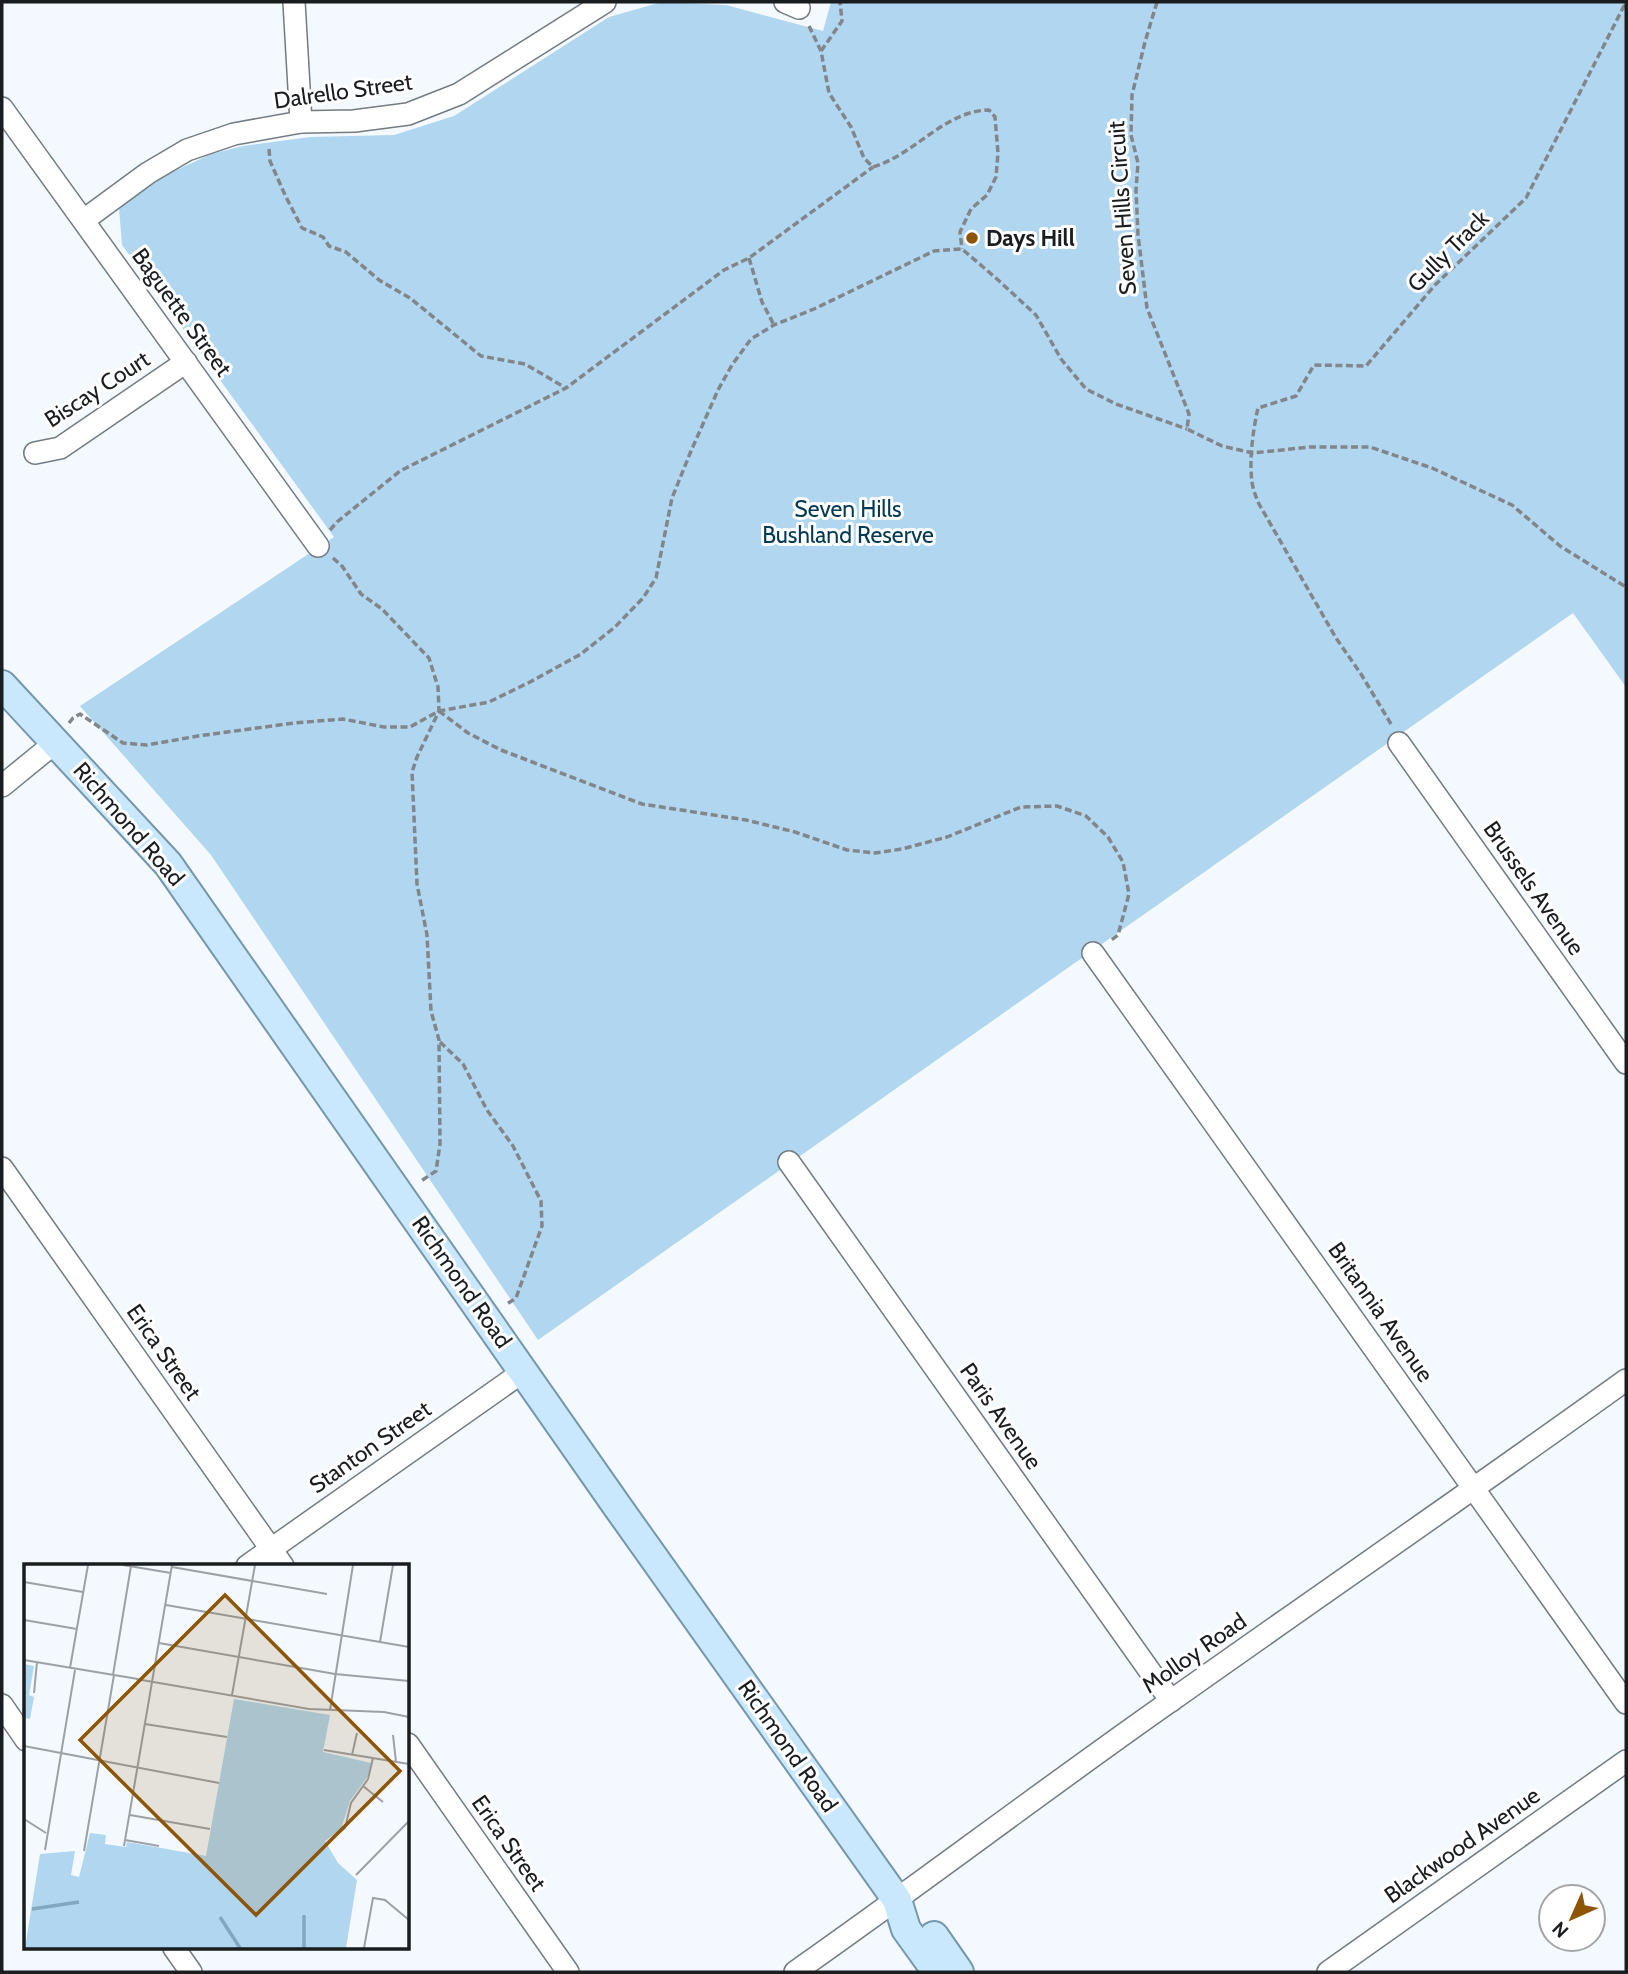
<svg xmlns="http://www.w3.org/2000/svg" width="1628" height="1974" font-family="Cabin,sans-serif">
	<style>
		.green { fill: #b1d6ef }
		.lines { fill: none; stroke-linecap: round; stroke-linejoin: round }
		.minor-casing { stroke: #737c82; stroke-width: 24 }
		.major-casing { stroke: #7597ae; stroke-width: 32 }
		.path { stroke: #82868a; stroke-width: 3.5; stroke-dasharray: 7 3.5; stroke-linecap: butt }
		.minor { stroke: #fff; stroke-width: 21 }
		.major { stroke: #cae8fd; stroke-width: 28 }
		.poi-dot { fill: #8c5606; stroke: #fff; stroke-width: 2.5 }
		.labels { text-anchor: middle; stroke-width: 6; stroke-linejoin: round; paint-order: stroke }
		.street-label { font-size: 23px; fill: #1a1d20; stroke: #fff }
		.poi-label { font-size: 23px; font-weight: bold; fill: #1a1d20; stroke: #fff; text-anchor: start }
		.park-label { font-size: 23px; fill: #043954; stroke: #fff }
		.inset-river { fill: none; stroke: #81a8c3; stroke-width: 3.5 }
		.inset-road { fill: none; stroke: #9ca1a5; stroke-width: 2 }
		.view { fill: #8c5606; fill-opacity: 0.15; stroke: #8c5606; stroke-width: 3.5 }
		.inset-edge { fill: none; stroke: #1a1d20; stroke-width: 3.5 }
	</style>
	<rect width="100%" height="100%" fill="#f3f9fe"/>
	<path class="green" d="M 662,2 L 726,5 L 823,31 L 831,2 L 1626,2 L 1626,687 L 1573,613 L 538,1340 L 211,855 L 80,706 L 334,537 L 122,245 L 119,208 L 166,175 L 211,154 L 243,146 L 310,137 L 394,135 L 454,116 L 609,17 Z"/>
	<g class="lines">
		<defs>
			<g id="minor">
				<path d="M 294,2 L 301,122"/>
				<path d="M 785,2 L 799,8"/>
				<path d="M 2,108 L 318,546"/>
				<path d="M 84,220 L 148,173 L 187,150 L 234,134 L 301,122 L 354,121 L 408,114 L 459,94 L 605,2"/>
				<path d="M 35,453 L 60,448 L 186,362"/>
				<path d="M 1399,743 L 1626,1063"/>
				<path d="M 2,786 L 56,742"/>
				<path d="M 1093,953 L 1626,1703"/>
				<path d="M 789,1162 L 1171,1701"/>
				<path d="M 2,1168 L 283,1566"/>
				<path d="M 247,1566 L 524,1371"/>
				<path d="M 2,1705 L 26,1740"/>
				<path d="M 408,1744 L 568,1972"/>
				<path d="M 174,1948 L 191,1972"/>
				<path d="M 795,1972 C 922,1883 1045,1789 1172,1700 C 1323,1593 1476,1488 1626,1380"/>
				<path d="M 1328,1972 L 1626,1761"/>
			</g>
			<g id="major">
				<path d="M 2,685 L 168,864 L 617,1506 L 897,1900 L 906,1929 L 937,1972"/>
				<path d="M 934,1936 L 959,1972"/>
			</g>
		</defs>
		<use href="#minor" class="minor-casing"/>
		<use href="#major" class="major-casing"/>
		<g class="path">
			<path d="M 1157,2 L 1145,42 L 1132,95 L 1131,135 L 1138,163 L 1136,190 L 1138,235 L 1147,308 L 1189,414 L 1187,429 L 1222,446 L 1253,453 L 1310,447 L 1370,447 L 1432,468 L 1512,505 L 1560,546 L 1626,587"/>
			<path d="M 809,26 L 821,51 L 829,93 L 851,127 L 864,158 L 873,167 C 916,154 944,111 989,110 L 995,117 L 998,153 L 996,177 L 987,195 L 971,209 L 960,232 L 962,249"/>
			<path d="M 821,51 L 842,21 L 840,2"/>
			<path d="M 269,149 L 270,161 L 285,195 L 302,228 L 323,237 L 329,246 L 346,252 L 379,280 L 410,298 L 481,356 L 525,364 L 566,388"/>
			<path d="M 749,258 L 762,302 L 774,325"/>
			<path d="M 330,530 L 337,522 L 400,471 L 566,388 L 724,270 L 749,258 L 873,167"/>
			<path d="M 333,558 L 342,566 L 361,594 L 382,609 L 429,658 L 438,687 L 439,711 L 417,757 L 412,772 L 417,884 L 427,935 L 431,1011 L 439,1040 L 440,1144 L 436,1171 L 421,1181"/>
			<path d="M 439,711 L 468,733 L 501,750 L 642,804 L 746,820 L 795,832 L 847,850 L 875,853 L 902,849 L 947,837 L 1021,807 L 1057,806 L 1086,816 L 1108,837 L 1123,862 L 1129,894 L 1118,935 L 1110,941"/>
			<path d="M 69,723 L 73,718 L 80,714 L 123,743 L 147,745 L 198,736 L 294,723 L 343,719 L 384,727 L 410,727 L 439,711 L 489,702 L 530,682 L 581,654 L 615,627 L 643,598 L 656,578 L 672,498 L 691,451 L 718,390 L 732,365 L 751,339 L 774,325 L 814,309 L 934,251 L 962,249 L 997,279 L 1036,315 L 1061,359 L 1086,389 L 1116,404 L 1187,429"/>
			<path d="M 1391,724 L 1361,674 L 1336,638 L 1259,504 C 1256,497 1253,490 1252,482 C 1249,460 1253,430 1258,408 L 1296,396 L 1314,365 L 1366,366 L 1435,285 L 1526,198 L 1626,2"/>
			<path d="M 440,1042 L 463,1064 L 487,1110 L 513,1146 L 541,1201 L 542,1226 L 516,1298 L 507,1304"/>
		</g>
		<use href="#minor" class="minor"/>
		<use href="#major" class="major"/>
	</g>
	<circle class="poi-dot" cx="972" cy="238" r="7"/>
	<g class="labels">
		<g class="street-label">
			<text transform="translate(343 91) rotate(-8)" y="8">Dalrello Street</text>
			<text transform="translate(1122 208) rotate(-94)" y="8">Seven Hills Circuit</text>
			<text transform="translate(1448 251) rotate(-45)" y="8">Gully Track</text>
			<text transform="translate(182 312) rotate(54)" y="8">Baguette Street</text>
			<text transform="translate(97 389) rotate(-33)" y="8">Biscay Court</text>
			<text transform="translate(129 824) rotate(49)" y="8">Richmond Road</text>
			<text transform="translate(1534 888) rotate(55)" y="8">Brussels Avenue</text>
			<text transform="translate(462 1282) rotate(55)" y="8">Richmond Road</text>
			<text transform="translate(1381 1312) rotate(55)" y="8">Britannia Avenue</text>
			<text transform="translate(164 1352) rotate(55)" y="8">Erica Street</text>
			<text transform="translate(1001 1416) rotate(55)" y="8">Paris Avenue</text>
			<text transform="translate(370 1447) rotate(-35)" y="8">Stanton Street</text>
			<text transform="translate(1194 1653) rotate(-35)" y="8">Molloy Road</text>
			<text transform="translate(788 1746) rotate(55)" y="8">Richmond Road</text>
			<text transform="translate(509 1843) rotate(55)" y="8">Erica Street</text>
			<text transform="translate(1462 1845) rotate(-35)" y="8">Blackwood Avenue</text>
		</g>
		<g class="poi-label">
			<text x="986" y="246">Days Hill</text>
		</g>
		<g class="park-label">
			<text x="848" y="517">Seven Hills<tspan x="848" dy="26">Bushland Reserve</tspan></text>
		</g>
	</g>
	<g transform="translate(24 1564)">
		<rect width="385" height="385" fill="#f3f9fe"/>
		<path d="M 0,100 L 10,102 L 5,131 L 10,133 L 6,155 L 1,154 L 0,160 ZM 210,135 L 306,151 L 299,188 L 347,199 L 344,212 L 326,237 L 317,265 L 301,277 L 314,299 L 333,316 L 322,384 L 1,384 L 16,290 L 51,287 L 47,311 L 55,313 L 66,269 L 82,271 L 81,280 L 102,283 L 103,278 L 182,292 Z" fill="#b1d6ef"/>
		<path class="inset-river" d="M 8,345 L 55,338M 280,351 L 280,384M 196,353 L 216,384"/>
		<path class="inset-road" d="M 99,1 L 147,9M 148,3 L 303,30M 0,18 L 59,28M 142,41 L 385,83M 0,56 L 53,65M 356,78 L 369,1M 135,79 L 311,110 L 385,117M 0,96 L 114,115M 46,104 L 64,1M 89,111 L 107,2M 112,115 L 285,145 L 360,148 L 385,153M 10,129 L 13,98M 208,131 L 231,1M 306,146 L 329,1M 121,160 L 203,173M 369,171 L 372,198M 0,182 L 195,219M 300,186 L 385,200M 328,191 L 333,169M 339,222 L 359,238M 106,251 L 186,265M 0,255 L 22,269M 101,276 L 135,282M 305,277 L 321,264 L 327,239 L 344,215 L 349,194M 100,282 L 148,1M 21,286 L 51,106M 60,287 L 90,111M 332,311 L 385,257M 340,384 L 349,334 L 361,336 L 385,356"/>
		<path class="view" d="M 201,31 L 376,207 L 232,351 L 56,176 Z"/>
		<rect width="385" height="385" class="inset-edge"/>
	</g>
	<rect width="1628" height="1974" fill="none" stroke="#1a1d20" stroke-width="7"/>
	<g transform="translate(1572 1918) rotate(225)"><circle r="33" fill="#ffffff" stroke="#a3a5a6" stroke-width="2"/>
	<path d="M0-5L12 26L0 18L-12 26Z" fill="#8c5606"/>
	<text y="-10" font-size="19" font-weight="bold" text-anchor="middle" fill="#1a1d20">N</text>
	</g>
</svg>
